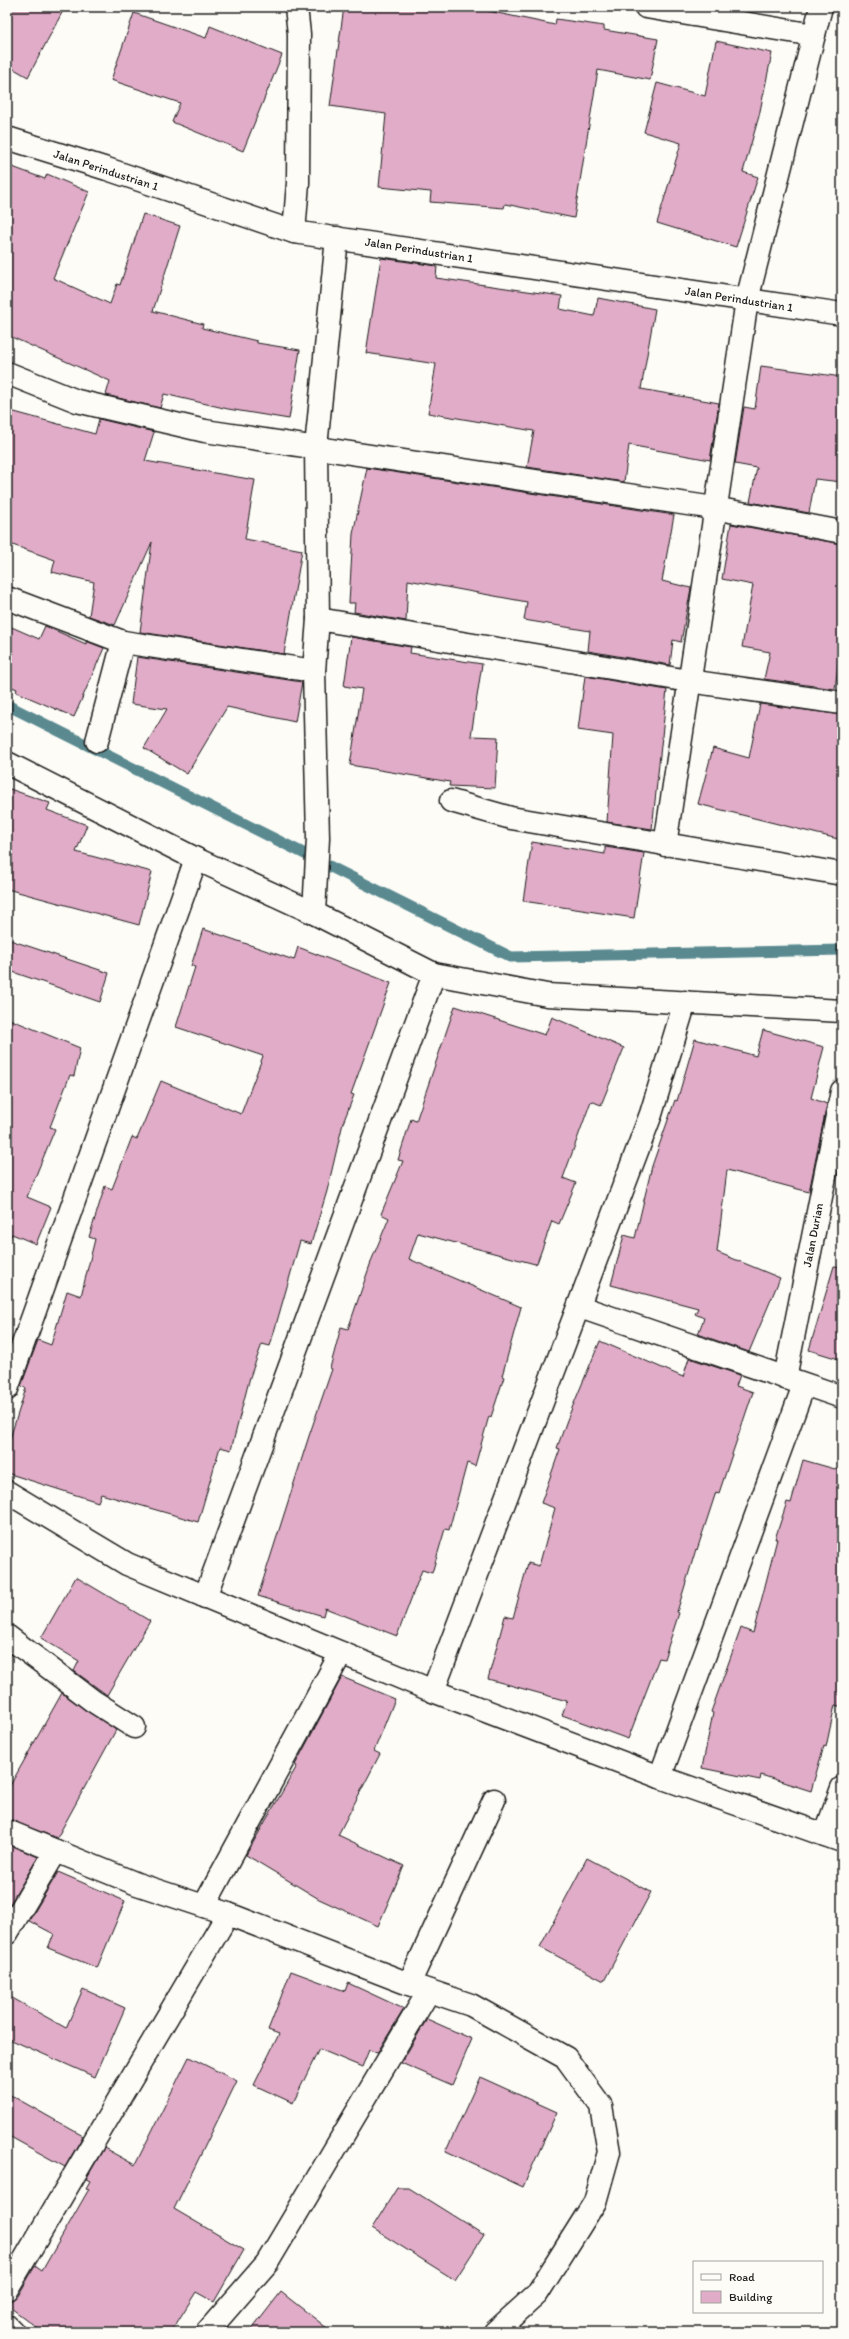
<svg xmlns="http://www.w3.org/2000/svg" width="849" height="2339" font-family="Itim,sans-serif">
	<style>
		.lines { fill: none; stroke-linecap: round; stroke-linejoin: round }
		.stream { stroke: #5a8a90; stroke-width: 11 }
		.building { fill: #e0acc7; stroke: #1c1c1c }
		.minor-casing { stroke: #1c1c1c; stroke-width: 25 }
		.minor { stroke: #fdfcf7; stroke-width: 22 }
		.labels { text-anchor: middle; stroke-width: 4; stroke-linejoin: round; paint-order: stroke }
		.street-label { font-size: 12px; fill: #1c1c1c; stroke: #fdfcf7 }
	</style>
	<rect width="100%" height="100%" fill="#fdfcf7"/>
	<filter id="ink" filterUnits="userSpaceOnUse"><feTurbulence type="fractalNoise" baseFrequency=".025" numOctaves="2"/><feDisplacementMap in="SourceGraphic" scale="8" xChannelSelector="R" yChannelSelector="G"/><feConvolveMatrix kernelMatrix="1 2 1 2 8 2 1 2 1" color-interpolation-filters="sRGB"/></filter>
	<g filter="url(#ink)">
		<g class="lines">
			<path class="stream" d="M 7,705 L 511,957 L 842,950"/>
		</g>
		<g class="building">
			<path d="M 7,7 L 65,7 L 28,77 L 7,65 Z"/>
			<path d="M 344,7 L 469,7 L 555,25 L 556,19 L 604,26 L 604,30 L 658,39 L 650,80 L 598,70 L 574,218 L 505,204 L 504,208 L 430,202 L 431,192 L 379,187 L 386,114 L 330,106 Z"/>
			<path d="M 134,13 L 206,38 L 210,26 L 282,55 L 243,151 L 172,122 L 180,103 L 111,80 Z"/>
			<path d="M 716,41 L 772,53 L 759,116 L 743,172 L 758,177 L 736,247 L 657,223 L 681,143 L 644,132 L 657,83 L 705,96 Z"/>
			<path d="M 7,165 L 45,179 L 47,174 L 89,192 L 53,278 L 110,304 L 117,284 L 120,285 L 143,214 L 180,226 L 153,311 L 203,324 L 202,328 L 257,341 L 257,343 L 300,350 L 289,419 L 228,409 L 164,394 L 160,408 L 106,395 L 110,381 L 7,335 Z"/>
			<path d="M 381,258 L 437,266 L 436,278 L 562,296 L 560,309 L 594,316 L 598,298 L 655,309 L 641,389 L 719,403 L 710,460 L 629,445 L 624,482 L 527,467 L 534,431 L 428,413 L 436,364 L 366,353 Z"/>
			<path d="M 761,366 L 842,377 L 842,482 L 815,479 L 809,513 L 750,502 L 757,468 L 735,464 L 744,407 L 755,409 Z"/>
			<path d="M 7,410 L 95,434 L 99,419 L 154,432 L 145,461 L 255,480 L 245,539 L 302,550 L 284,654 L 140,632 L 152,542 L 115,625 L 89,616 L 94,582 L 52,572 L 55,560 L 7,543 Z"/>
			<path d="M 367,468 L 674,515 L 662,581 L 691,588 L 681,642 L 673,640 L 670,665 L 588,651 L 590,631 L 524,620 L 527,602 L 408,580 L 406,621 L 354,612 L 355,603 L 349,603 L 353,534 Z"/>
			<path d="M 731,524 L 842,544 L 842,632 L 835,689 L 764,679 L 770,652 L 742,647 L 753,585 L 722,579 Z"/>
			<path d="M 7,625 L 39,639 L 45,626 L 86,644 L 86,641 L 104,648 L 74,717 L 16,692 L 17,689 L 7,685 Z"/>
			<path d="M 351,637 L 411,647 L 410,653 L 482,664 L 471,736 L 498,737 L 495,788 L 449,786 L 450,782 L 350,765 L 362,689 L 344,686 Z"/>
			<path d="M 137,657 L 302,682 L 295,722 L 227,707 L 187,774 L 144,748 L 167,709 L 131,704 Z"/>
			<path d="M 585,676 L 667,690 L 652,829 L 607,822 L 613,735 L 578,730 Z"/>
			<path d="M 760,704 L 842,715 L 842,840 L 698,804 L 713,748 L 749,758 Z"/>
			<path d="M 7,788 L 50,803 L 47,810 L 87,825 L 76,852 L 152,872 L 139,925 L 7,889 Z"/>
			<path d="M 532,842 L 605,854 L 605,847 L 644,853 L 634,918 L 523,901 Z"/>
			<path d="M 203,929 L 294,960 L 298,947 L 391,983 L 351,1094 L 354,1095 L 343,1123 L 327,1191 L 311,1244 L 300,1241 L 270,1346 L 262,1344 L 250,1377 L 231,1450 L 220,1447 L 198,1522 L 101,1494 L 98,1502 L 7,1473 L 7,1448 L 26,1388 L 21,1386 L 38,1340 L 51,1345 L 67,1291 L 81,1296 L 95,1239 L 89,1237 L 105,1186 L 112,1189 L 132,1137 L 137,1139 L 161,1081 L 241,1114 L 263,1056 L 176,1027 L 195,967 L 191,966 Z"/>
			<path d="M 7,939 L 109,973 L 100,1002 L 7,970 Z"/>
			<path d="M 455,1006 L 545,1035 L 552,1017 L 624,1048 L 601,1105 L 591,1101 L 563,1178 L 576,1183 L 559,1224 L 552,1221 L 537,1263 L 535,1264 L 418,1233 L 409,1259 L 521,1307 L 502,1376 L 504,1377 L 491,1417 L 489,1416 L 475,1466 L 467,1463 L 449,1530 L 445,1529 L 432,1573 L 422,1570 L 397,1636 L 325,1608 L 323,1616 L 258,1596 L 309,1436 L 332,1369 L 330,1368 L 341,1327 L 348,1329 L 372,1259 L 389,1218 L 381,1214 L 403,1161 L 398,1160 L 411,1119 L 416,1121 Z"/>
			<path d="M 7,1018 L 80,1048 L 74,1076 L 70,1075 L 50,1127 L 55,1129 L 27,1197 L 51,1207 L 36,1244 L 12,1234 L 7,1244 Z"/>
			<path d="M 763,1030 L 824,1047 L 811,1098 L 827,1104 L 809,1192 L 727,1170 L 717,1252 L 780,1278 L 749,1352 L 698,1334 L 704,1318 L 695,1314 L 698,1308 L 611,1285 L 624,1235 L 635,1238 L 652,1166 L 675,1100 L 677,1101 L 695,1039 L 756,1056 Z"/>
			<path d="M 834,1266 L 842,1267 L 842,1360 L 809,1350 Z"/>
			<path d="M 600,1341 L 683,1377 L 689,1358 L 740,1375 L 736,1386 L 753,1392 L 719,1493 L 716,1492 L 697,1550 L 696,1549 L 677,1612 L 679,1613 L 664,1659 L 659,1658 L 628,1739 L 562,1715 L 567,1701 L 488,1679 L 505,1616 L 513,1618 L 528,1563 L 539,1566 L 555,1508 L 541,1503 L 560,1449 L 557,1448 L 567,1420 Z"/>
			<path d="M 803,1460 L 842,1471 L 842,1707 L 835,1705 L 826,1747 L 824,1746 L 811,1791 L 761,1775 L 760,1780 L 702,1768 L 713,1713 L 711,1712 L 741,1628 L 753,1633 L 777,1539 L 775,1539 L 787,1502 L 791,1503 Z"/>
			<path d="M 76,1577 L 150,1621 L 107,1695 L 74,1671 L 79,1661 L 41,1638 Z"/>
			<path d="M 342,1677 L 395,1699 L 374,1751 L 380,1754 L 338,1835 L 404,1866 L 378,1926 L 319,1899 L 246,1855 L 297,1766 L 295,1765 Z"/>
			<path d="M 62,1693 L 116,1730 L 57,1838 L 7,1819 L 7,1791 Z"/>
			<path d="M 7,1844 L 38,1857 L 7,1909 Z"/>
			<path d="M 587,1858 L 651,1892 L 604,1981 L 540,1947 Z"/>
			<path d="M 58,1872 L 125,1901 L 97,1968 L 48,1948 L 54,1934 L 29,1921 Z"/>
			<path d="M 291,1971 L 345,1991 L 348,1983 L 404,2009 L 377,2053 L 369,2050 L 362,2067 L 319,2049 L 293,2103 L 254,2085 L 279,2034 L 268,2030 Z"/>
			<path d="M 83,1989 L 125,2008 L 95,2077 L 7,2038 L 7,1995 L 66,2028 Z"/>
			<path d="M 427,2019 L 472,2039 L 452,2085 L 401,2063 Z"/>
			<path d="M 189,2057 L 237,2081 L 174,2209 L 244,2250 L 214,2302 L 196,2292 L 171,2332 L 43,2332 L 7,2305 L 7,2301 L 18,2296 L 35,2266 L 42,2271 L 89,2189 L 86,2188 L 90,2181 L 86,2179 L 104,2148 L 135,2165 Z"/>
			<path d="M 480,2077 L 557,2112 L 523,2187 L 446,2151 Z"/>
			<path d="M 7,2093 L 83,2136 L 65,2167 L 7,2135 Z"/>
			<path d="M 397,2188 L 409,2188 L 484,2235 L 455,2280 L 372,2228 Z"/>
			<path d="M 281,2292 L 332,2332 L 250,2332 Z"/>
		</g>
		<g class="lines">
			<defs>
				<g id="minor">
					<path d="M 646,7 L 814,35"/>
					<path d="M 7,138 L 107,169 L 294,232 L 842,314"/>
					<path d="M 294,232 L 298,183 L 299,34 L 296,7"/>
					<path d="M 7,373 L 77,401 L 205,431 L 714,508 L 842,532"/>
					<path d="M 7,598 L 123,642 L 314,671"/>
					<path d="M 318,619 L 689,681 L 842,703"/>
					<path d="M 97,741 L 123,642"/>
					<path d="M 7,763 L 196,859 L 314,913 L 434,974 L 547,995 L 842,1011"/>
					<path d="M 451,801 L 511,818 L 842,874"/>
					<path d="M 665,845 L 747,300 L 821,7"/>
					<path d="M 314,913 L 318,838 L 314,671 L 318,619 L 316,447 L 337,238"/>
					<path d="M 580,1307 L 842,1397"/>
					<path d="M 785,1378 L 842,1091"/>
					<path d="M 7,1389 L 196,859"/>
					<path d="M 7,1492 L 127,1564 L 433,1691 L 660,1777 L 842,1841"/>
					<path d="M 205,1597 L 434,974"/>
					<path d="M 7,1636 L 93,1701 L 134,1727"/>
					<path d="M 433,1691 L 651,1114 L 685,1002"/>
					<path d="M 660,1777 L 804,1385"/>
					<path d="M 7,1831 L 137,1884 L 228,1914 L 409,1984 L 471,2005 L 566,2058 L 601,2106 L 609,2152 L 595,2202 L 537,2294 L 495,2332"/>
					<path d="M 825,1835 L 842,1788"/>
					<path d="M 204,1906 L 341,1653"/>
					<path d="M 7,1933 L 56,1851"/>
					<path d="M 409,1984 L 494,1800"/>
					<path d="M 7,2289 L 228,1914"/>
					<path d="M 7,2326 L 13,2332"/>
					<path d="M 207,2332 L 267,2263 L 429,1991"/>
				</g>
			</defs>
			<use href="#minor" class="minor-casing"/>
			<use href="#minor" class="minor"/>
		</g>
	</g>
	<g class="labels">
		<g class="street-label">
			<text transform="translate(106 170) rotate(18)" y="4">Jalan Perindustrian 1</text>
			<text transform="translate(419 250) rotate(9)" y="4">Jalan Perindustrian 1</text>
			<text transform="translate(739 299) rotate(9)" y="4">Jalan Perindustrian 1</text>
			<text transform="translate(813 1235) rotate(-79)" y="4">Jalan Durian</text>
		</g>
	</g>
	<rect width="849" height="2339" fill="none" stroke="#fdfcf7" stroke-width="24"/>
	<rect x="12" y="12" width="825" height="2315" fill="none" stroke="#1c1c1c" stroke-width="1.5" filter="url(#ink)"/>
	<rect x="693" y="2261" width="130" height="52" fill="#fdfcf7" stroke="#a3a29f"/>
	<rect x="701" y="2274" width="20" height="6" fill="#fdfcf7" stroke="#a3a29f"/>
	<text x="729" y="2281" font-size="12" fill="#1c1c1c">Road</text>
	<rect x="701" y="2291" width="20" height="12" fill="#e0acc7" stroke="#a3a29f"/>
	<text x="729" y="2301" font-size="12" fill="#1c1c1c">Building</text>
</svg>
